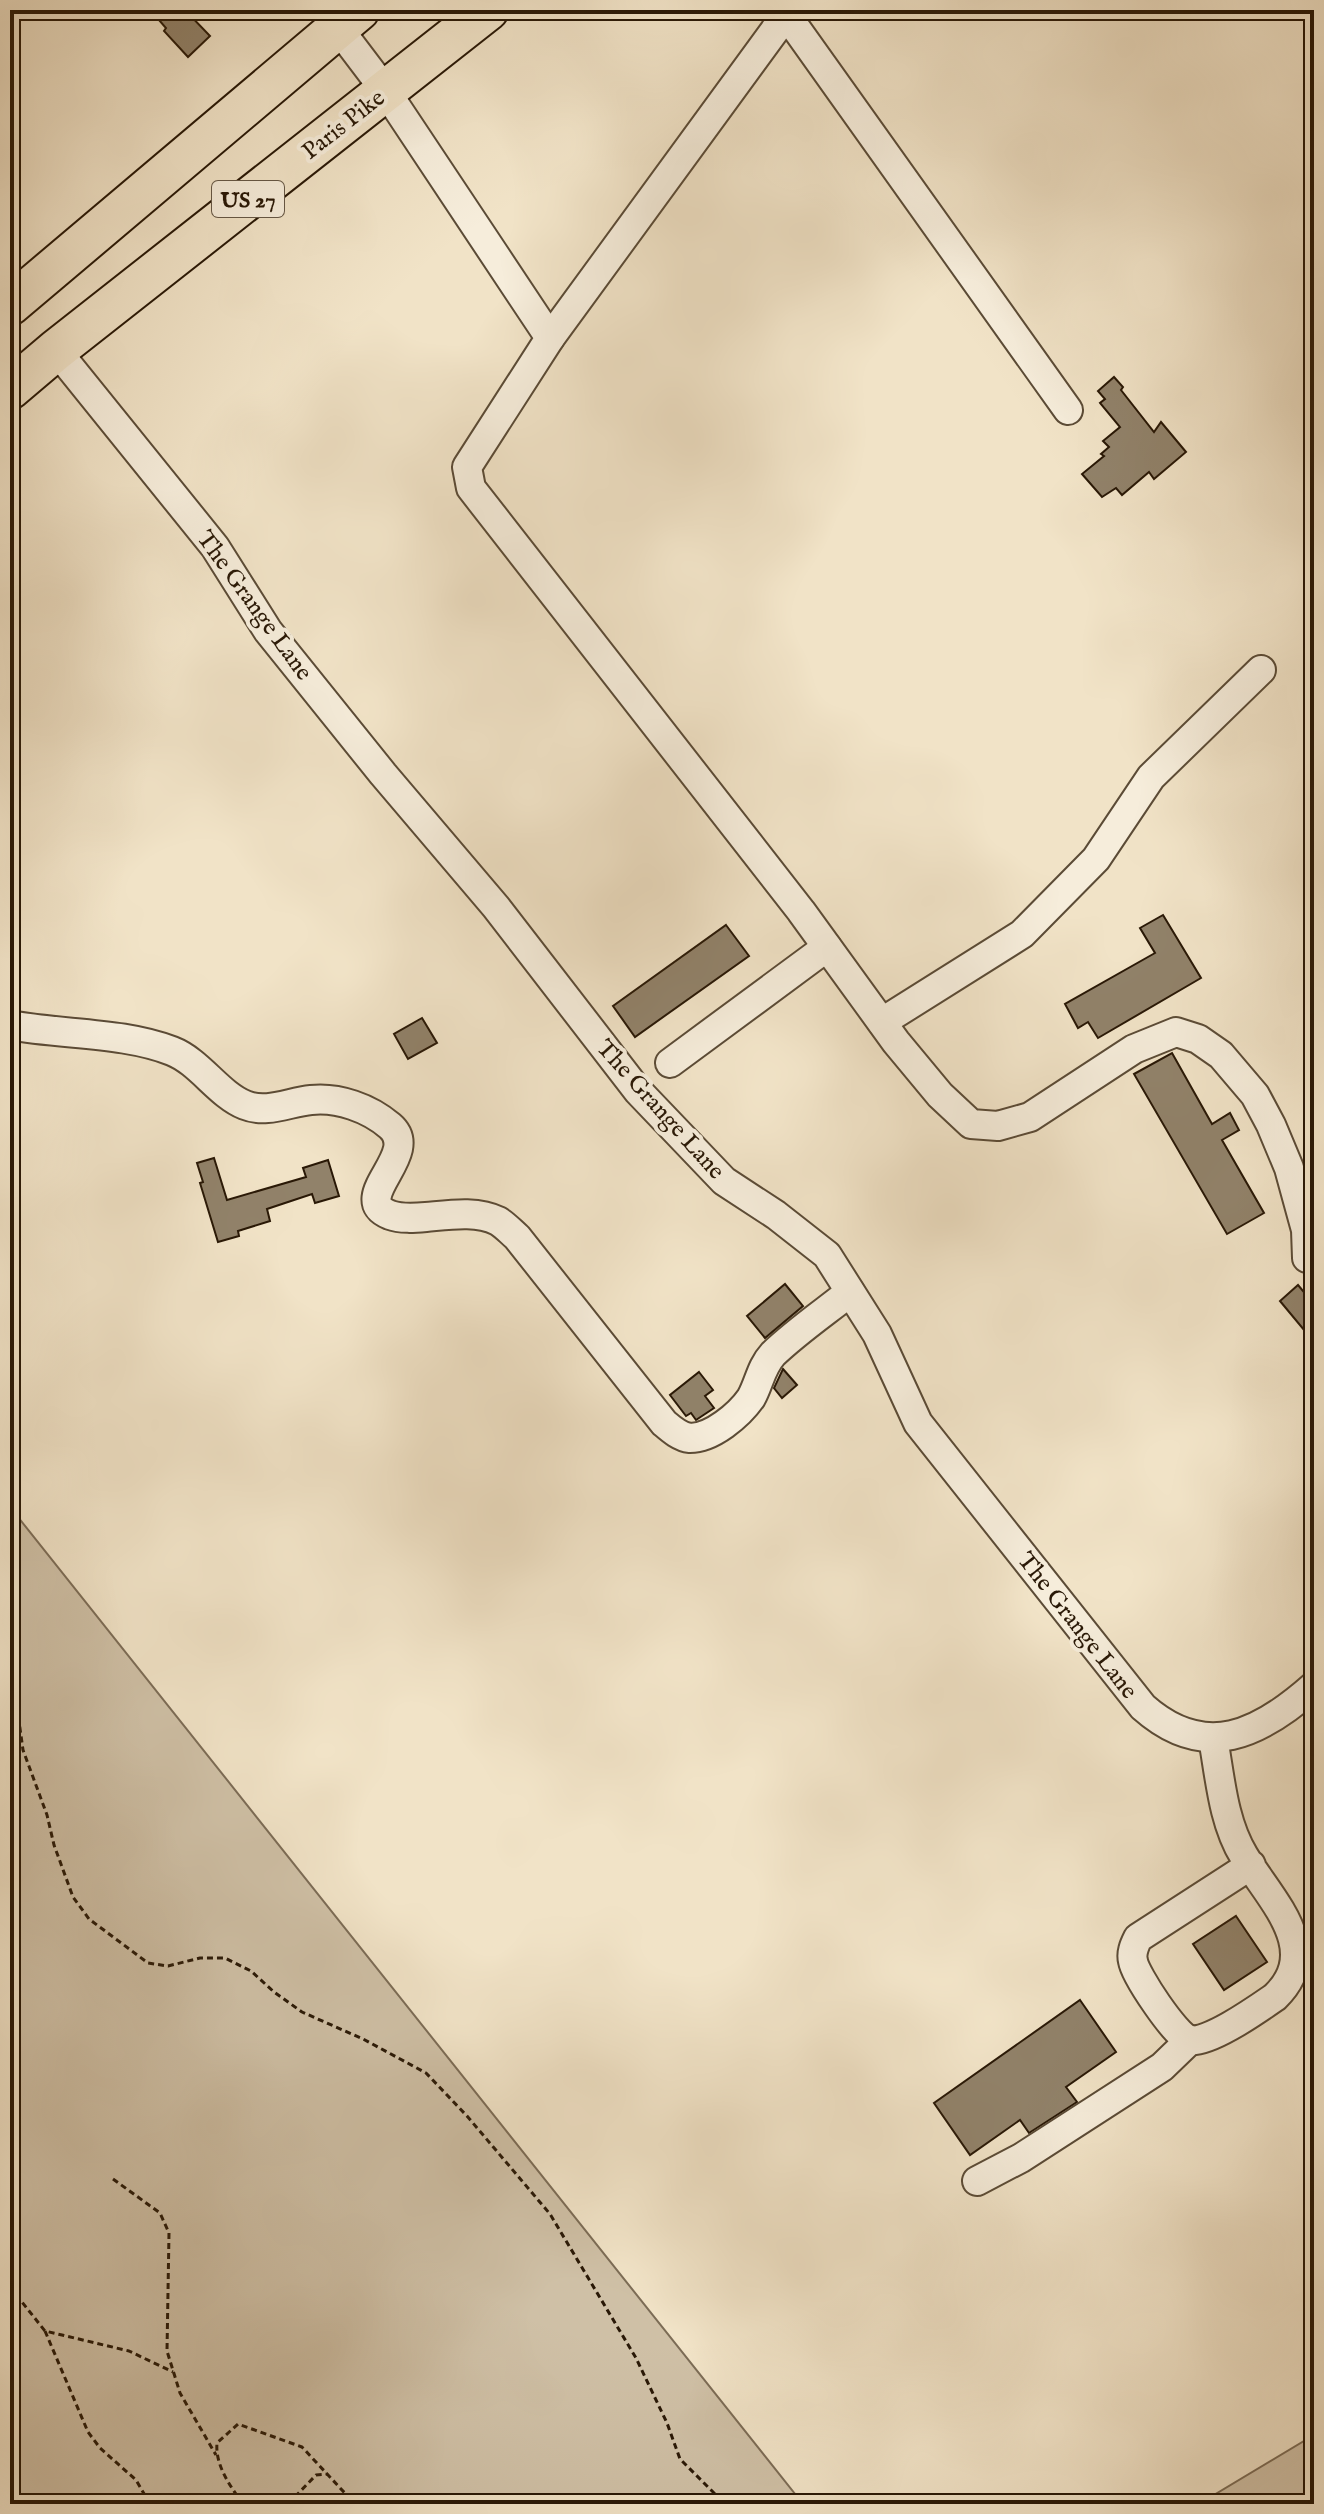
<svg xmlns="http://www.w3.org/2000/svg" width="1324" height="2514" font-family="'IM FELL English',serif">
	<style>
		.green { fill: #cfc0a6; stroke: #7c6c56; stroke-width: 2 }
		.building { fill: #91826a; stroke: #291806; stroke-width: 2 }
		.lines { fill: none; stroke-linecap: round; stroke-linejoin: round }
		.minor-casing { stroke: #5b4b36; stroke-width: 32 }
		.highway-casing { stroke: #291806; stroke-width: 44 }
		.path { stroke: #291806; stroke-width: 3; stroke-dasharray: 6 4; stroke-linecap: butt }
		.minor { stroke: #f6eddb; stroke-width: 28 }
		.highway { stroke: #f1e3c7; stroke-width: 40 }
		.labels { text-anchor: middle; stroke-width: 8; stroke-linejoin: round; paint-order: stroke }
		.shield { fill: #f6eddb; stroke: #665846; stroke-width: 2 }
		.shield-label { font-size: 22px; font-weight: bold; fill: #291806 }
		.street-label { font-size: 24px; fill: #291806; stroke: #f6eddb }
	</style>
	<rect width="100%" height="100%" fill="#f1e3c7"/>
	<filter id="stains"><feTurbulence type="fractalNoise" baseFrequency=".0025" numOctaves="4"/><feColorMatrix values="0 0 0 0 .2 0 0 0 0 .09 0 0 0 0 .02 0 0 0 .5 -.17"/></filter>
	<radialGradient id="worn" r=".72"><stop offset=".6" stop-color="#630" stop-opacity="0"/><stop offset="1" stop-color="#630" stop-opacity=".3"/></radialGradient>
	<g class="green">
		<path d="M 10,1507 L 803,2504 L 10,2504 Z"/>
		<path d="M 1314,2435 L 1314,2504 L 1199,2504 Z"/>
	</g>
	<g class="building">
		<path d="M 170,10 L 185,10 L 210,36 L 188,57 L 164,31 L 166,28 L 159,20 Z"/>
		<path d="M 1114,377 L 1123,387 L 1121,390 L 1154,432 L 1161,422 L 1186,452 L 1154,479 L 1149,472 L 1122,495 L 1116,488 L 1102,497 L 1082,474 L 1104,456 L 1101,454 L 1109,447 L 1103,441 L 1120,427 L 1100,403 L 1105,399 L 1098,391 Z"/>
		<path d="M 1163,915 L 1201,978 L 1098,1038 L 1088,1022 L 1078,1028 L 1065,1004 L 1155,953 L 1140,928 Z"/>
		<path d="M 726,925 L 749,956 L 635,1037 L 613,1006 Z"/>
		<path d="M 422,1018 L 437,1043 L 408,1059 L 394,1034 Z"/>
		<path d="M 1172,1053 L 1212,1124 L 1230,1113 L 1239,1130 L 1222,1140 L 1264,1213 L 1227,1234 L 1134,1074 Z"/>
		<path d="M 214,1158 L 227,1200 L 306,1177 L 303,1168 L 328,1160 L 339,1196 L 315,1203 L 312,1194 L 267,1209 L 270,1221 L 238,1231 L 239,1236 L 218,1242 L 200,1183 L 203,1182 L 197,1163 Z"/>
		<path d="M 785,1284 L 803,1306 L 765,1338 L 747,1316 Z"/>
		<path d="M 1298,1285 L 1314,1304 L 1314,1342 L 1280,1301 Z"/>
		<path d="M 783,1369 L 797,1385 L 782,1398 L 774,1388 Z"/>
		<path d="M 699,1372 L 713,1390 L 705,1396 L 714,1408 L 696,1420 L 691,1413 L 686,1416 L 670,1395 Z"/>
		<path d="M 1236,1916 L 1267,1962 L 1224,1990 L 1193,1944 Z"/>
		<path d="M 1080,2000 L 1116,2052 L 1066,2087 L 1077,2102 L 1029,2133 L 1020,2120 L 970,2155 L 934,2103 Z"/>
	</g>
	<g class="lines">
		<defs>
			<g id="minor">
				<path d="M 783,10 L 1068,410"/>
				<path d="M 335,11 L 338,28 L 385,90 L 550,338 L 467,467 L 471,488 L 801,911 L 896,1042 L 940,1095 L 971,1124 L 998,1126 L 1030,1117 L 1134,1049 L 1176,1032 L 1198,1039 L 1221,1055 L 1255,1095 L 1271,1125 L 1289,1168 L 1306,1230 L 1307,1258"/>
				<path d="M 550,338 L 786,15"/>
				<path d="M 56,350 L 215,547 L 268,631 L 383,774 L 496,907 L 638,1091 L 724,1181 L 776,1215 L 827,1255 L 877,1334 L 918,1423 L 1143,1707 C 1205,1762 1260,1734 1314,1686"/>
				<path d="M 882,1022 L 1022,934 L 1096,859 L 1151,777 L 1261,670"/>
				<path d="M 10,1025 C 62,1035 124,1032 172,1051 C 200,1062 218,1094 245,1105 C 267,1114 289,1102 311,1100 C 338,1097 369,1108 390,1126 C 423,1154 347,1198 390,1215 C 401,1219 414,1218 426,1217 C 448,1215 477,1210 498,1221 C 505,1225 511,1232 517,1237 L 664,1423 C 671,1429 680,1437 690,1438 C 712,1438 739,1415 751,1398 C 759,1384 761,1367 773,1354 C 797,1331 825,1312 850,1292"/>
				<path d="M 670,1063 L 827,947"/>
				<path d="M 1213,1738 C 1220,1777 1223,1822 1244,1856 C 1271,1901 1324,1949 1275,1997 C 1259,2008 1207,2045 1189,2040 C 1176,2036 1135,1975 1133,1961 C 1131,1953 1134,1946 1138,1938 L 1251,1865"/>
				<path d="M 977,2181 L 1021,2158 L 1162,2067 L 1190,2040"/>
			</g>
			<g id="highway">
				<path d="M 10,305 L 359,10"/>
				<path d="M 10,389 L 56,350 L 488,10"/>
			</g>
		</defs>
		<use href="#minor" class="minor-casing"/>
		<use href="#highway" class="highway-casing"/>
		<g class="path">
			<path d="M 10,1638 L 19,1671 L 18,1714 L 23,1750 L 47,1815 L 54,1845 L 73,1897 L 89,1919 L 148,1963 L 168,1966 L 200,1958 L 225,1958 L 251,1971 L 274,1992 L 302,2012 L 363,2039 L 426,2073 L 467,2116 L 550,2214 L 636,2358 L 667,2423 L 680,2459 L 715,2494 L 720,2504"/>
			<path d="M 113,2179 L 160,2213 L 169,2233 L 167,2351 L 180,2393 L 216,2455"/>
			<path d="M 10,2287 L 45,2331 L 129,2351 L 173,2372"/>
			<path d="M 45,2331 L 88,2432 L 100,2448 L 136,2480 L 150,2504"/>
			<path d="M 243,2504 C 230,2486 215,2465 217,2443 L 238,2424 L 302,2447 L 355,2504"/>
			<path d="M 288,2504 L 316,2475 L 328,2474"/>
		</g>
		<use href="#minor" class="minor"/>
		<use href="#highway" class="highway"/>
	</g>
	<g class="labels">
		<rect class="shield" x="212" y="181" width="72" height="36" rx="6"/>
		<g class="shield-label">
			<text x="248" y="207">US 27</text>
		</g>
		<g class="street-label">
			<text transform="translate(343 124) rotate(-38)" y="8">Paris Pike</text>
			<text transform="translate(255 605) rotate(54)" y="8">The Grange Lane</text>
			<text transform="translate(661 1109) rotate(48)" y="8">The Grange Lane</text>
			<text transform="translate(1078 1625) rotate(52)" y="8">The Grange Lane</text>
		</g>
	</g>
	<rect width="1324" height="2514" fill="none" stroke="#f1e3c7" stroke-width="40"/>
	<rect x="12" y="12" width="1300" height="2490" fill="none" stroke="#291806" stroke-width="4"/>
	<rect x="20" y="20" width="1284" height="2474" fill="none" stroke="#291806" stroke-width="2"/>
	<rect width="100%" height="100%" filter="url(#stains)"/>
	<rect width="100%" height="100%" fill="url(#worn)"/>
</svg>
